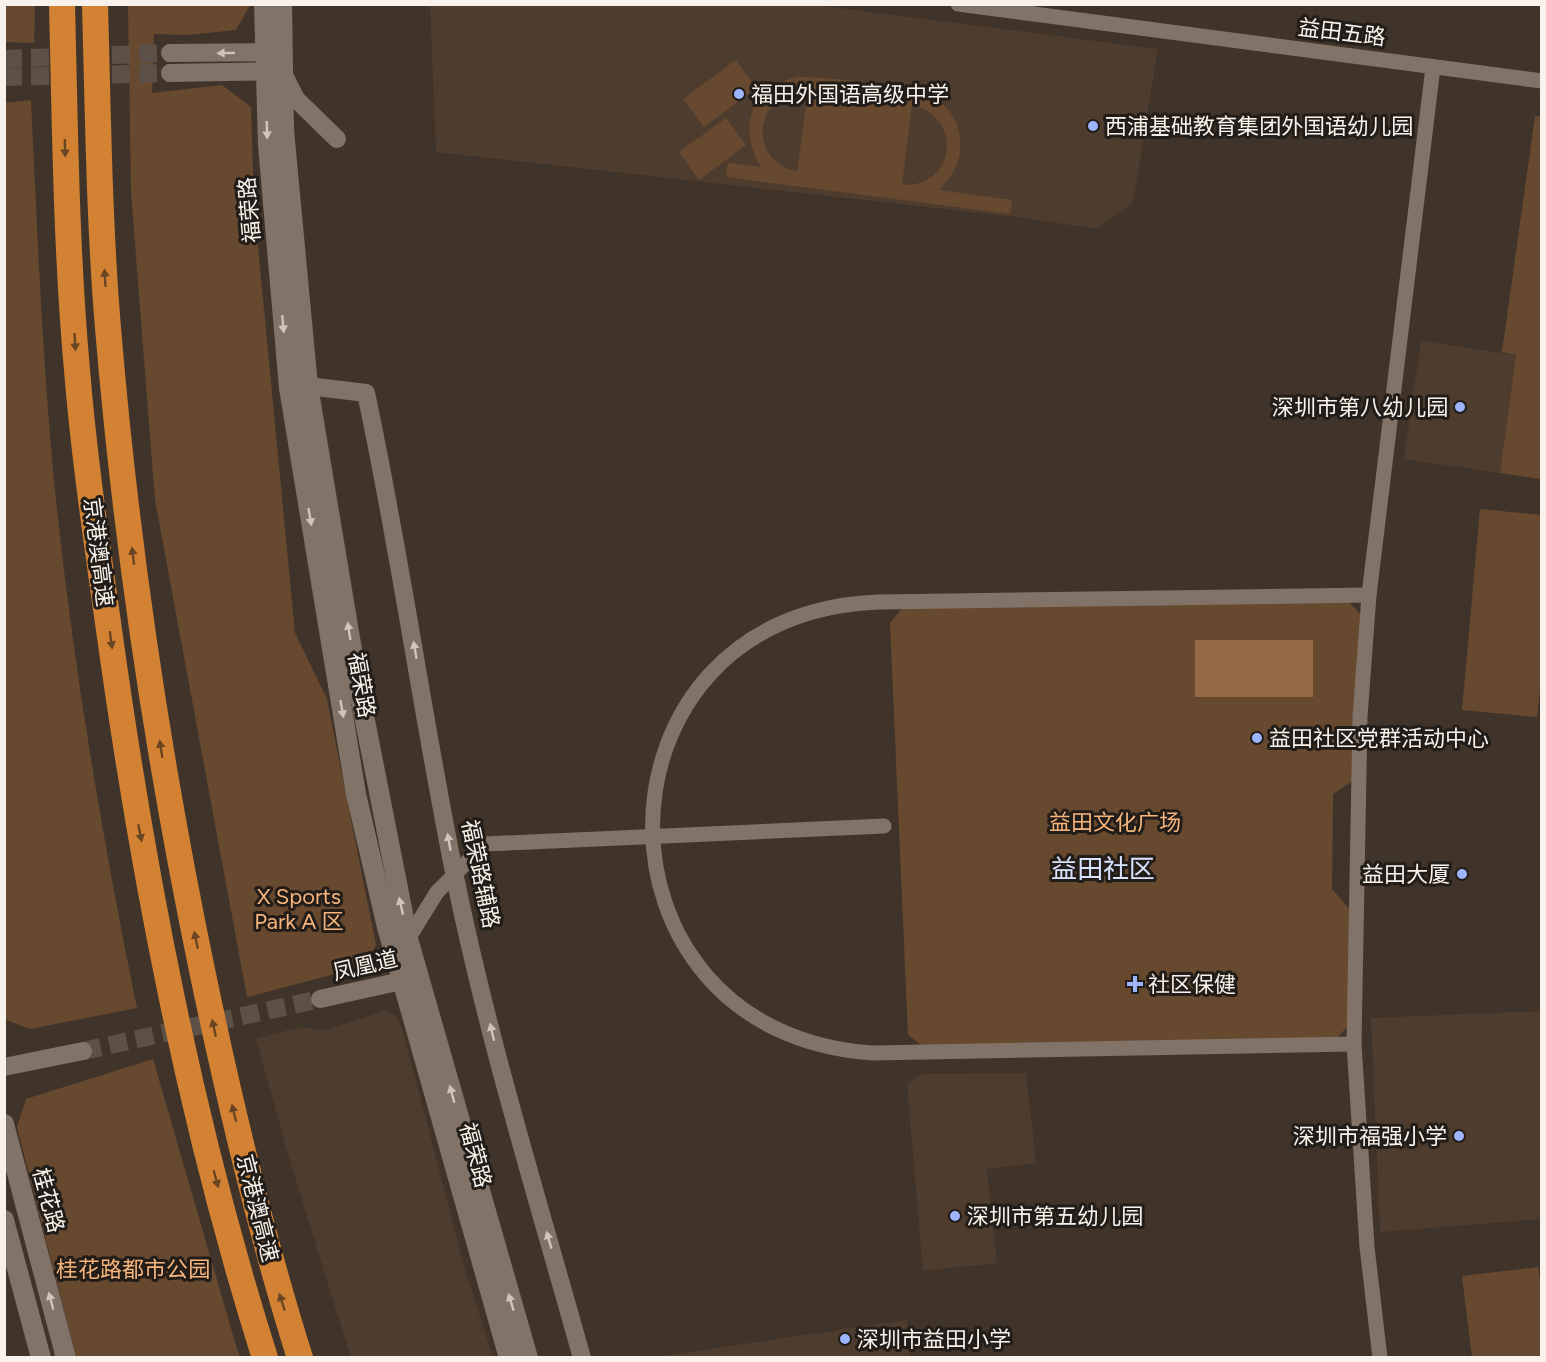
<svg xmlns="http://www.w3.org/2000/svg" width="1546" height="1362" font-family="Figtree,'Noto Sans SC',sans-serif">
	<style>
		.built { fill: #4e3c2e }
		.green { fill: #67492f; fill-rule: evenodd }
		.water { fill: #956943 }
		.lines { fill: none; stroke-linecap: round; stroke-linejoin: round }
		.tertiary-tunnel { stroke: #5c5047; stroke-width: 18; stroke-dasharray: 18 9; stroke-linecap: butt }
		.minor { stroke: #817368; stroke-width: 15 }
		.tertiary { stroke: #817368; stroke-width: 18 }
		.secondary { stroke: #817368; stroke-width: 20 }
		.motorway { stroke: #d38233; stroke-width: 26 }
		.oneway { fill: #cfc5bd }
		.oneway2 { fill: #694523 }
		.poi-dot { fill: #9eb4fd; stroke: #221d18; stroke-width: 2 }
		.labels { text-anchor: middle; stroke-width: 6; stroke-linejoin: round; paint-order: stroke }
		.street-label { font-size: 22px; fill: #f9f1eb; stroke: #221d18 }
		.poi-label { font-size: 22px; fill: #f9f1eb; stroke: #221d18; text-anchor: start }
		.park-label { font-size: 22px; fill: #f7b57c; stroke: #221d18 }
		.quarter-label { font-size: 26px; fill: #d9e2ff; stroke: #221d18 }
	</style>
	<rect width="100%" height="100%" fill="#40342a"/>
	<g class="built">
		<path d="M 808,4 L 1158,49 L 1133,203 L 1096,229 L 1025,218 L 436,152 L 430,5 Z"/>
		<path d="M 1421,341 L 1516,355 L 1500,473 L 1404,459 Z"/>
		<path d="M 385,1011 L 396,1016 L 403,1031 L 466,1273 L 493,1357 L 351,1357 L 336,1310 L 288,1154 L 256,1039 L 300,1027 L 325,1030 Z"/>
		<path d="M 1541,1011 L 1541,1219 L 1380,1232 L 1371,1018 Z"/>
		<path d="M 1026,1073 L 1036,1163 L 987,1169 L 997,1263 L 923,1271 L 907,1084 L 921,1074 Z"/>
		<path d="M 907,1320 L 910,1357 L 656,1357 Z"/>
	</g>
	<g class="green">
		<path d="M 5,4 L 35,5 L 34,43 L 5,42 Z"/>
		<path d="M 128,5 L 250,5 L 236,30 L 187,35 L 154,34 L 152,93 L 222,85 L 251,107 L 254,205 L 295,633 L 327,699 L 376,945 L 365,966 L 247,997 L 155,500 L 131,192 Z"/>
		<path d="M 736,60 L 756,88 L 704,127 L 683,99 Z"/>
		<path d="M 797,77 C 826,77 914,85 937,100 C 950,108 959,123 960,138 C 963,160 953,175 939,190 L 1012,200 L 1010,214 L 726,177 L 728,163 L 761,167 C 738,128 749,88 797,77 ZM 798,91 L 808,92 L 797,172 C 750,161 752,102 798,91 ZM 912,105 C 964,117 956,187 902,185 Z"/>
		<path d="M 31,100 C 37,227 42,354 54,481 C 72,658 101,833 137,1008 L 30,1029 L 6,1020 L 4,1016 L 4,103 Z"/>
		<path d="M 1535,116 L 1542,117 L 1541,479 L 1500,473 L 1516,355 L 1502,352 Z"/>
		<path d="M 726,118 L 746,145 L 699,180 L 679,152 Z"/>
		<path d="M 1480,509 L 1541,515 L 1542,670 L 1537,717 L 1462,710 Z"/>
		<path d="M 1347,600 L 1364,618 L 1354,780 L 1333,794 L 1333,806 L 1332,889 L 1351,911 L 1348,1026 L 1334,1041 L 928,1050 L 908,1035 L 890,623 L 903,607 Z"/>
		<path d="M 153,1059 L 237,1349 L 240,1357 L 76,1357 L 17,1127 L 26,1099 Z"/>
		<path d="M 1538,1267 L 1542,1294 L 1541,1357 L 1472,1357 L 1462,1276 Z"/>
	</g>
	<rect class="water" x="1195" y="640" width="118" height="57"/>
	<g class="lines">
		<g class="tertiary-tunnel">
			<path d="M 4,59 L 170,53"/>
			<path d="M 4,77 L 170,73"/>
			<path d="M 83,1051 L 320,999"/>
		</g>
		<g class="minor">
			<path d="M 958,4 L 1542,81"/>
			<path d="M 408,939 L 437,892 L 485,844 L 884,826"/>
			<path d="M 1354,1044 L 873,1053 C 576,1034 580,611 880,602 L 1369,595"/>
			<path d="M 1380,1358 L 1367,1247 L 1354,1044 L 1360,717 L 1369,595 L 1433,67"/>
		</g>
		<g class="tertiary">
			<path d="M 170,53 L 280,52"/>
			<path d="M 170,73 L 282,71 L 296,99 L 337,139"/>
			<path d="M 308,386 L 366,393 C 400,552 422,713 454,872 C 487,1036 537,1197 582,1358"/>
			<path d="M 320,999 L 415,978"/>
			<path d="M 4,1067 L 83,1051"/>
		</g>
		<g class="secondary">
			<path d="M 264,4 L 268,145 L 289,388 L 356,794 L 387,927 L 509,1358"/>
			<path d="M 282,4 L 284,130 L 308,386 L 357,680 L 408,939 L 528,1358"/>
			<path d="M 4,1124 L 66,1358"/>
			<path d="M 4,1220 L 41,1358"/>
		</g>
		<g class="motorway">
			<path d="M 62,4 C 65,126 66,249 77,370 C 84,457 97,544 109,630 C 143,875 190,1121 265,1358"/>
			<path d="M 95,4 C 98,112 99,221 108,328 C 126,544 158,758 202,970 C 229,1100 260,1231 300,1358"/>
		</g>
	</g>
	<defs><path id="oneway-solid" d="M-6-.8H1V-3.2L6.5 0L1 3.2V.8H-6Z" transform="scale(1.5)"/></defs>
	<g class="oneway">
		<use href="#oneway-solid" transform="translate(226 53) rotate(179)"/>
		<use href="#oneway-solid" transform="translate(267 130) rotate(88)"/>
		<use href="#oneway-solid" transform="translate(283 324) rotate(85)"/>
		<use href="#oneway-solid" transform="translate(310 517) rotate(80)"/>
		<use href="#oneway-solid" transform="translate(349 631) rotate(-99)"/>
		<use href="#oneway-solid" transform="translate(415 650) rotate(-100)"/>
		<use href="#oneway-solid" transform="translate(342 709) rotate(80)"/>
		<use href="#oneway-solid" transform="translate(449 842) rotate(-100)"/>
		<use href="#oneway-solid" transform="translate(401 906) rotate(-103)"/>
		<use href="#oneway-solid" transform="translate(492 1032) rotate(-103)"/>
		<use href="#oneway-solid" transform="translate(452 1094) rotate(-105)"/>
		<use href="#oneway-solid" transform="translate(549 1240) rotate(-106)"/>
		<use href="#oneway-solid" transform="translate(51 1301) rotate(-105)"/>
		<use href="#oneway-solid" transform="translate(511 1302) rotate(-107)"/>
	</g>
	<g class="oneway2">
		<use href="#oneway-solid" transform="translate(65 148) rotate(89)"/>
		<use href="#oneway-solid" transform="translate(105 278) rotate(-93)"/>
		<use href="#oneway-solid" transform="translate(75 342) rotate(87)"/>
		<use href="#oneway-solid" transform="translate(133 556) rotate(-97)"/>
		<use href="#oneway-solid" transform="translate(111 640) rotate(82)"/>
		<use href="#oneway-solid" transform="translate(161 749) rotate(-99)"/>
		<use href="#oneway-solid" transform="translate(140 833) rotate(79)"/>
		<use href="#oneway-solid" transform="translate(196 940) rotate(-102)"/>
		<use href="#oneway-solid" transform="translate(214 1028) rotate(-102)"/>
		<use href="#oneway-solid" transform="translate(234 1113) rotate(-104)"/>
		<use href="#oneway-solid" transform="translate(216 1179) rotate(75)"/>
		<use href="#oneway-solid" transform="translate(282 1302) rotate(-108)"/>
	</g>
	<g class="poi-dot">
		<circle cx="739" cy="94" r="6"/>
		<circle cx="1093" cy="126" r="6"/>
		<circle cx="1460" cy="407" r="6"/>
		<circle cx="1257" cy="738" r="6"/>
		<circle cx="1462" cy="874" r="6"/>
		<path d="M1132 975h6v6h6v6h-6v6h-6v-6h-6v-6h6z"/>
		<circle cx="1459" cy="1136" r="6"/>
		<circle cx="955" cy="1216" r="6"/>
		<circle cx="845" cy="1339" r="6"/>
	</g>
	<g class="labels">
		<g class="street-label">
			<text transform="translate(1342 32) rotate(7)" y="8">益田五路</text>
			<text transform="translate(249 210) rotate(-95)" y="8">福荣路</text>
			<text transform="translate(99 552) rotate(83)" y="8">京港澳高速</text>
			<text transform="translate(362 685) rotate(80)" y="8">福荣路</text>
			<text transform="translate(481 874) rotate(78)" y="8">福荣路辅路</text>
			<text transform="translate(365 965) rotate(-13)" y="8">凤凰道</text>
			<text transform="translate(476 1155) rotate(75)" y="8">福荣路</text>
			<text transform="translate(49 1200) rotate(75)" y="8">桂花路</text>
			<text transform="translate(258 1208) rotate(76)" y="8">京港澳高速</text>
		</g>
		<g class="poi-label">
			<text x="751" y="102">福田外国语高级中学</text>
			<text x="1105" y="134">西浦基础教育集团外国语幼儿园</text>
			<text x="1448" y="415" text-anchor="end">深圳市第八幼儿园</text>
			<text x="1269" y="746">益田社区党群活动中心</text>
			<text x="1450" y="882" text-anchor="end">益田大厦</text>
			<text x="1148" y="992">社区保健</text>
			<text x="1447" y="1144" text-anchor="end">深圳市福强小学</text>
			<text x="967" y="1224">深圳市第五幼儿园</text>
			<text x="857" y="1347">深圳市益田小学</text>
		</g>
		<g class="park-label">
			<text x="1115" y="830">益田文化广场</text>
			<text x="299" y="904">X Sports<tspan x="299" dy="25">Park A 区</tspan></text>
			<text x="133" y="1277">桂花路都市公园</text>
		</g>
		<g class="quarter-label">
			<text x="1103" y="878">益田社区</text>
		</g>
	</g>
	<rect width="1546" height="1362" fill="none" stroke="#f9f1eb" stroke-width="12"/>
</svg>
